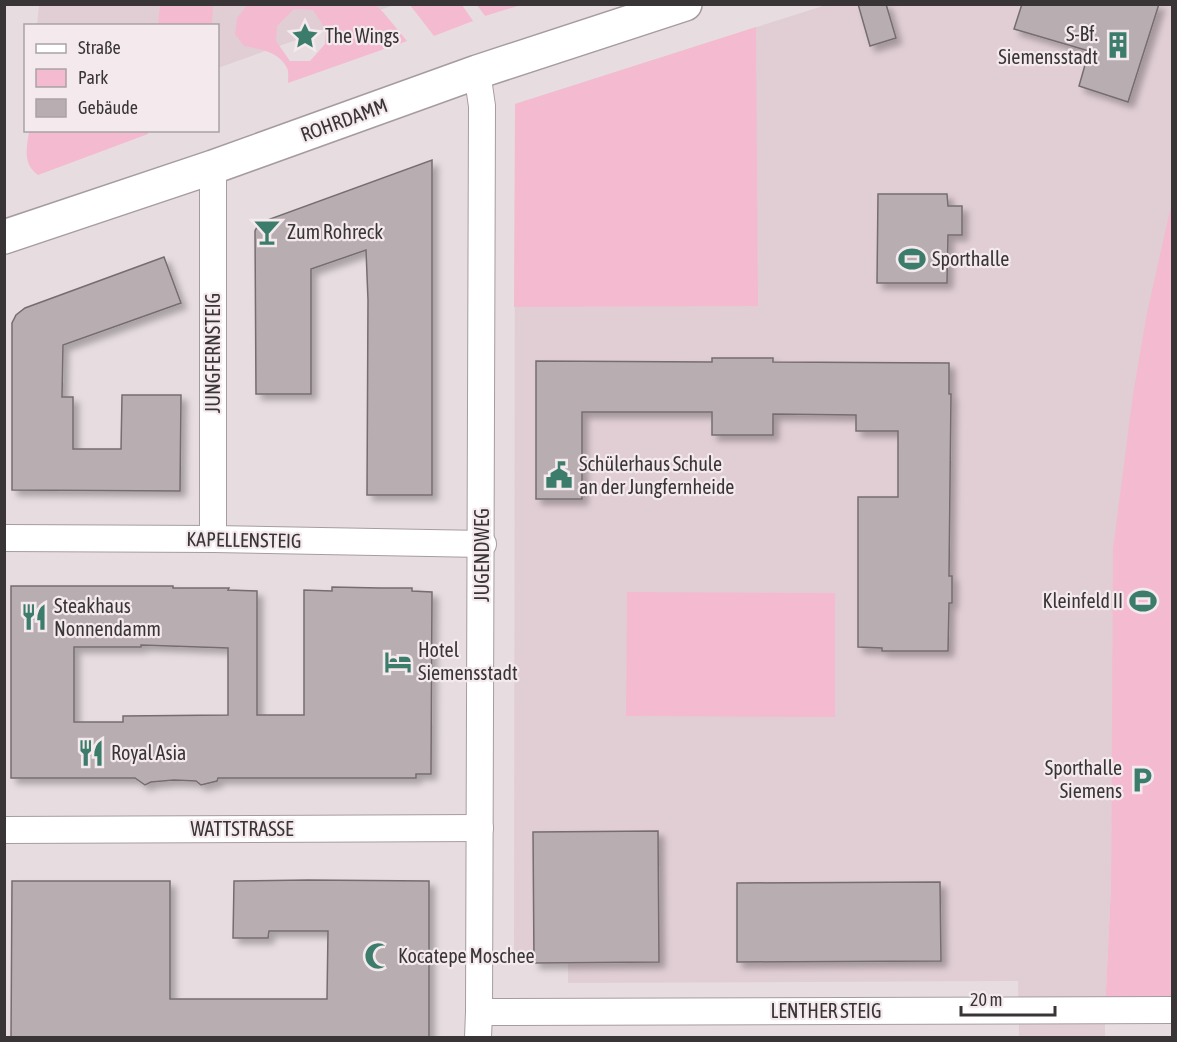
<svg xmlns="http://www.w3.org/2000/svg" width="1177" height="1042" font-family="'Asap Condensed',sans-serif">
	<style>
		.built { fill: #e0ced4 }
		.green { fill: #f4bad0; fill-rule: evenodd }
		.building { fill: #b8aeb1; stroke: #766d70; stroke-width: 1.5; fill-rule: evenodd; filter: url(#shadow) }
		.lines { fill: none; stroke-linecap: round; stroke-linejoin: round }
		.minor-casing { stroke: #a69ca0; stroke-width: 28 }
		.secondary-casing { stroke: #a69ca0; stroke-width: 36 }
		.minor { stroke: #fff; stroke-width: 26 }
		.secondary { stroke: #fff; stroke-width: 33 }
		.labels { text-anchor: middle; stroke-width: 4.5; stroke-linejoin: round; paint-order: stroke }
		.poi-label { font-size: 20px; fill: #393536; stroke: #f4eaee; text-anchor: start }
		.street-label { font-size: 20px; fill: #393536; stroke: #f4eaee }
	</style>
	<defs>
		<filter id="shadow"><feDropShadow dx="5.5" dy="5.5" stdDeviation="3" flood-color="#0004"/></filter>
	</defs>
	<rect width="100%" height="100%" fill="#e7dde1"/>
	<g class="built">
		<path d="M 39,5 L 394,5 L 218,68 L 218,26 L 37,26 Z"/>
		<path d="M 826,5 L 858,5 L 871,46 L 896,37 L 886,5 L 1172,5 L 1172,206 L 1171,206 L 1113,675 L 1111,886 L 1105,1010 L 1105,1037 L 1019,1037 L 1018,981 L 568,983 L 568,963 L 514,962 L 515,104 Z"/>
	</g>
	<g class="green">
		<path d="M 160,5 L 213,5 L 212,25 L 158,25 Z"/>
		<path d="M 375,5 L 383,12 L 407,41 L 288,83 C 288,78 289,72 287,68 C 279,51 259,49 244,46 L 235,34 L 237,18 L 247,5 ZM 294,9 L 313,10 L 326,30 L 325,44 L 310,61 L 290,61 L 276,41 L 277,26 Z"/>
		<path d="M 410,5 L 462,5 L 473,21 L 434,36 Z"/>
		<path d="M 477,5 L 521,5 L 485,16 Z"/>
		<path d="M 756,27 L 758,306 L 514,307 L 515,104 Z"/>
		<path d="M 147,130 L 148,134 L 38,175 C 22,163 27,148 29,131 Z"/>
		<path d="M 1171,206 L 1172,206 L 1172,1010 L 1105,1010 L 1111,886 L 1113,549 L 1133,394 L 1147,313 Z"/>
		<path d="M 627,592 L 835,593 L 835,717 L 626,716 Z"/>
	</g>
	<g class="building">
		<path d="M 858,4 L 886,4 L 896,38 L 870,46 Z"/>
		<path d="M 1022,4 L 1159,4 L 1128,102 L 1079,86 L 1089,51 L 1014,29 Z"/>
		<path d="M 432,160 L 432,495 L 367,495 L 368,300 L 366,250 L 311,269 L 311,394 L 256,394 L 255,231 L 259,223 Z"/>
		<path d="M 878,194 L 947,194 L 948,206 L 962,206 L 962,235 L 948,235 L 947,283 L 877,283 Z"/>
		<path d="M 164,257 L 181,303 L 63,345 L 62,397 L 73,397 L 73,449 L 121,449 L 122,395 L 181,395 L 180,491 L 12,490 L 12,323 L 16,315 L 25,308 Z"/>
		<path d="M 712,358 L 773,358 L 773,362 L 949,363 L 949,394 L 951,394 L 949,576 L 952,576 L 952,603 L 949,603 L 948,651 L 882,651 L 882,648 L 858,647 L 858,497 L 898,497 L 898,431 L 856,431 L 856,415 L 773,414 L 773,435 L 712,435 L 712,412 L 582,412 L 582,499 L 536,499 L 536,361 L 712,362 Z"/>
		<path d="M 11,586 L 173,586 L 173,588 L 229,588 L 228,590 L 257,591 L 257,715 L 304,715 L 304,590 L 332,591 L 332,587 L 380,588 L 412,588 L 412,591 L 432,592 L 431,774 L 416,774 L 416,778 L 218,778 L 217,781 L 201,785 L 196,781 L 174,780 L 151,782 L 145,785 L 135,778 L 11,778 ZM 141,645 L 228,648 L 228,715 L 123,716 L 123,722 L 74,722 L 74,647 L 141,647 Z"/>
		<path d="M 658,831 L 659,962 L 534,963 L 533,832 Z"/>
		<path d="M 308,880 L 429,881 L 429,1038 L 11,1038 L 12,881 L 170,881 L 170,999 L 327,999 L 328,931 L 269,931 L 268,938 L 233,938 L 234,881 Z"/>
		<path d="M 940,882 L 941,961 L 737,962 L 737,883 Z"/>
	</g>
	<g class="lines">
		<defs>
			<g id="minor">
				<path d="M 477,72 L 482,106 C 482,408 482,710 479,1012 L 478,1038"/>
				<path d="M 4,538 L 213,539 L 483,544"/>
				<path d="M 213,539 L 213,167"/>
				<path d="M 4,830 L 480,828"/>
				<path d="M 479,1012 L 1172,1010"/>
			</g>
			<path id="secondary" d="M 4,237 L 213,167 L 477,72 L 685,4"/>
		</defs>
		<use href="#minor" class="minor-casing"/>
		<use href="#secondary" class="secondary-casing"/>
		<use href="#minor" class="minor"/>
		<use href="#secondary" class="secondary"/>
	</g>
	<defs>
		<symbol id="sight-bare" viewBox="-9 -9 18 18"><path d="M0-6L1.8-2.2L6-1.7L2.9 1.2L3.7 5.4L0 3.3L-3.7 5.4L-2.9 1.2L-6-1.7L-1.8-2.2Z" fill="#3c7c6b" stroke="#f4eaee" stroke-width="2.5" paint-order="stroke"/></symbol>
		<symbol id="building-bare" viewBox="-9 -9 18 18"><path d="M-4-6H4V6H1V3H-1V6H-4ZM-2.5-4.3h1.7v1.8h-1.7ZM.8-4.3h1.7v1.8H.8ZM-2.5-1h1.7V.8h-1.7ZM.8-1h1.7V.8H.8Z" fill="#3c7c6b" stroke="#f4eaee" stroke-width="2.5" paint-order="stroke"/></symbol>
		<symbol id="bar-bare" viewBox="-9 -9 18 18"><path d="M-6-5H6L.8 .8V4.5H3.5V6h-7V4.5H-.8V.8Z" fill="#3c7c6b" stroke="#f4eaee" stroke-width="2.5" paint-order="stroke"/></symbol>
		<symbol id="stadium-bare" viewBox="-9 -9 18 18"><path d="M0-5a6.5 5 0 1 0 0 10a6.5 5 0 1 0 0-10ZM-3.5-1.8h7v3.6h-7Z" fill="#3c7c6b" stroke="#f4eaee" stroke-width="2.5" paint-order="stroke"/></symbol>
		<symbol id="civic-bare" viewBox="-9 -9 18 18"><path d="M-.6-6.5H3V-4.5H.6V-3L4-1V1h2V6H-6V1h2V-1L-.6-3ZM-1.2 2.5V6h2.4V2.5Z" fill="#3c7c6b" stroke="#f4eaee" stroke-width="2.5" paint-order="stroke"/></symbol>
		<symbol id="restaurant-bare" viewBox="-9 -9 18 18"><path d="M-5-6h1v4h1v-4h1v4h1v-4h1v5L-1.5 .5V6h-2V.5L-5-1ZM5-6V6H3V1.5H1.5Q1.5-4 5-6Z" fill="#3c7c6b" stroke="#f4eaee" stroke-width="2.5" paint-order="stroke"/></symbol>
		<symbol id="hotel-bare" viewBox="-9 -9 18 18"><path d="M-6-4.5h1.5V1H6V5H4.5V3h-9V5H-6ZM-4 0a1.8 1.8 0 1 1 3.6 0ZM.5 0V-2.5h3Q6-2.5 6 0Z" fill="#3c7c6b" stroke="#f4eaee" stroke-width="2.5" paint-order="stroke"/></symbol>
		<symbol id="parking-bare" viewBox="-9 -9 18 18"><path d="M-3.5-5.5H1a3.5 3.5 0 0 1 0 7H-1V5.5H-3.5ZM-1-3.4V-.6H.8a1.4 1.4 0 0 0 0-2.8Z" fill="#3c7c6b" stroke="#f4eaee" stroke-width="2.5" paint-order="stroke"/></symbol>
		<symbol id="mosque-bare" viewBox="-9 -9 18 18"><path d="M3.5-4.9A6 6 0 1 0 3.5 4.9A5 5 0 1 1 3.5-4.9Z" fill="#3c7c6b" stroke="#f4eaee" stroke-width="2.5" paint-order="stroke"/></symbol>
	</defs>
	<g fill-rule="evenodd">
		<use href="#sight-bare" x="286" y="17" width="38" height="38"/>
		<use href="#building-bare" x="1099" y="26" width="38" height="38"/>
		<use href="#bar-bare" x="248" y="213" width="38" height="38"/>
		<use href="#stadium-bare" x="893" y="240" width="38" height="38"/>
		<use href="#civic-bare" x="540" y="456" width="38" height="38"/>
		<use href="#stadium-bare" x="1124" y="582" width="38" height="38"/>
		<use href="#restaurant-bare" x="15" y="598" width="38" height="38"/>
		<use href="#hotel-bare" x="379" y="643" width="38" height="38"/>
		<use href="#restaurant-bare" x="72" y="734" width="38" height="38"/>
		<use href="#parking-bare" x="1123" y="761" width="38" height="38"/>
		<use href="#mosque-bare" x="359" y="937" width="38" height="38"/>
	</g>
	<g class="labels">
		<g class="poi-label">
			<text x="1098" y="41" text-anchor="end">S-Bf.<tspan x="1098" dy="23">Siemensstadt</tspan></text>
			<text x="325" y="43">The Wings</text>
			<text x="287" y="239">Zum Rohreck</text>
			<text x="932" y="266">Sporthalle</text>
			<text x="579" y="471">Schülerhaus Schule<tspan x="579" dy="23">an der Jungfernheide</tspan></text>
			<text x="1123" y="608" text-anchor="end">Kleinfeld II</text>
			<text x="54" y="613">Steakhaus<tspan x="54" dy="23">Nonnendamm</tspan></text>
			<text x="418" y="657">Hotel<tspan x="418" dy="23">Siemensstadt</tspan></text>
			<text x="111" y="760">Royal Asia</text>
			<text x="1122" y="775" text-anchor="end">Sporthalle<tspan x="1122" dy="23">Siemens</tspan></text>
			<text x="398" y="963">Kocatepe Moschee</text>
		</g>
		<g class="street-label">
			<text transform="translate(344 120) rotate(-20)" y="7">ROHRDAMM</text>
			<text transform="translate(213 353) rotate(-90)" y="7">JUNGFERNSTEIG</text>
			<text transform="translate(244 540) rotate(1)" y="7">KAPELLENSTEIG</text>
			<text transform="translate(482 555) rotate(-90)" y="7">JUGENDWEG</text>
			<text x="242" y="836">WATTSTRASSE</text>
			<text x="826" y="1018">LENTHER STEIG</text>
		</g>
	</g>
	<rect width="1177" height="1042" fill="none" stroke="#393536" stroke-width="12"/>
	<rect x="24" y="24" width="195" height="108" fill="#f4eaee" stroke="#a9a2a4" stroke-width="1.5"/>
	<rect x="36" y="44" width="30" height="9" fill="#ffffff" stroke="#a9a2a4" stroke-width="1.5"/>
	<text x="78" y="54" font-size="18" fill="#393536">Straße</text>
	<rect x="36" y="69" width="30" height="18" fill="#f4bad0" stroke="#a9a2a4" stroke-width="1.5"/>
	<text x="78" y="84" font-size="18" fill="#393536">Park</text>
	<rect x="36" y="99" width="30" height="18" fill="#b8aeb1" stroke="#a9a2a4" stroke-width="1.5"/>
	<text x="78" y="114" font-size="18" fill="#393536">Gebäude</text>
	<path d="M961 1006v9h94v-9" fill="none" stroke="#393536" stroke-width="3"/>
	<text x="970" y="1006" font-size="18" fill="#393536" stroke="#f4eaee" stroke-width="4.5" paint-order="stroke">20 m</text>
</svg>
